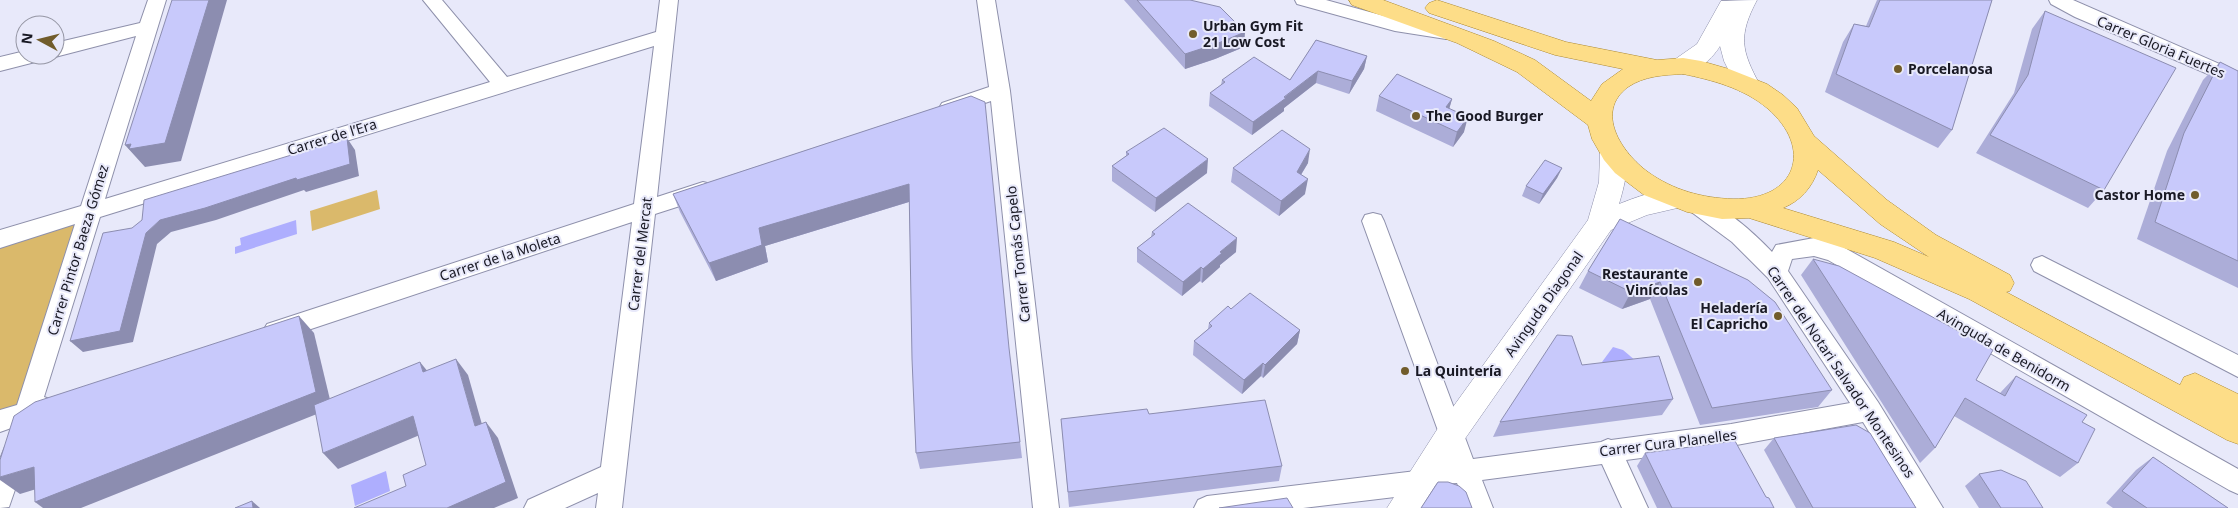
<svg xmlns="http://www.w3.org/2000/svg" width="2238" height="508" font-family="'Noto Sans',sans-serif">
	<style>
		.green { fill: #dab96b }
		.water { fill: #aeaefe }
		.lines { fill: none; stroke-linecap: round; stroke-linejoin: round }
		.street-casing { stroke: #8e90ab; stroke-width: 2 }
		.secondary-casing { stroke: #8e90ab; stroke-width: 1 }
		.primary-casing { stroke: #ac8932; stroke-width: 1 }
		.street { fill: #fff; fill-rule: evenodd }
		.secondary { fill: #fff; fill-rule: evenodd }
		.primary { fill: #fddd88; fill-rule: evenodd }
		.wall { fill: #acadd8 }
		.shaded-wall { fill: #8c8db0 }
		.building { fill: #c8c9fb; stroke: #8c8db0 }
		.poi-dot { fill: #715c2b; stroke: #e8e9fa; stroke-width: 2 }
		.labels { text-anchor: middle; stroke-width: 4; stroke-linejoin: round; paint-order: stroke }
		.poi-label { font-size: 14px; font-weight: bold; fill: #191924; stroke: #e8e9fa; text-anchor: start }
		.street-label { font-size: 14px; fill: #191924; stroke: #e8e9fa }
	</style>
	<rect width="100%" height="100%" fill="#e8e9fa"/>
	<g class="green">
		<path d="M 377,190 L 380,209 L 312,231 L 310,211 Z"/>
		<path d="M 90,211 L 27,412 L 0,421 L 0,239 Z"/>
	</g>
	<g class="water">
		<path d="M 296,220 L 297,234 L 235,254 L 235,247 L 241,245 L 240,238 Z"/>
		<path d="M 1613,347 L 1623,350 L 1636,361 L 1616,371 L 1602,362 Z"/>
		<path d="M 386,471 L 390,491 L 355,506 L 351,485 Z"/>
	</g>
	<g class="lines">
		<defs>
			<g id="street">
				<path d="M 148,0 L 166,0 L 105,199 L 490,82 L 423,0 L 442,0 L 507,77 L 656,32 L 660,0 L 678,0 L 657,197 L 703,182 L 711,184 L 714,190 L 711,196 L 655,214 L 622,508 L 596,508 L 598,493 L 565,508 L 524,508 L 528,500 L 601,467 L 632,222 L 275,341 L 267,338 L 263,331 L 267,324 L 634,204 L 654,46 L 100,217 L 44,397 L 52,400 L 55,407 L 52,414 L 37,419 L 33,430 L 24,433 L 15,430 L 14,427 L 0,432 L 0,410 L 17,405 L 75,224 L 0,248 L 0,230 L 81,206 L 136,36 L 55,57 L 49,55 L 55,55 L 55,43 L 140,23 Z"/>
				<path d="M 977,0 L 995,0 L 1010,91 L 1059,508 L 1033,508 L 991,101 L 949,115 L 942,113 L 939,108 L 942,103 L 989,87 Z"/>
				<path d="M 1295,0 L 1326,0 L 1395,19 L 1446,27 L 1453,28 L 1456,33 L 1453,38 L 1446,39 L 1395,31 L 1297,4 Z"/>
				<path d="M 2049,0 L 2073,0 L 2238,72 L 2238,87 L 2075,17 L 2051,4 Z"/>
				<path d="M 25,51 L 25,55 L 46,55 L 43,60 L 0,71 L 0,57 Z"/>
				<path d="M 1698,197 C 1723,205 1754,233 1772,252 L 1776,245 L 1814,238 L 1843,247 L 2238,469 L 2238,494 L 2229,490 L 1828,260 L 1814,256 L 1792,259 L 1788,271 L 1878,402 L 1943,508 L 1916,508 L 1863,422 L 1731,446 L 1626,460 L 1648,508 L 1622,508 L 1602,464 L 1482,480 L 1493,508 L 1467,508 L 1457,483 L 1440,484 L 1433,483 L 1429,490 L 1420,494 L 1303,508 L 1194,508 L 1198,500 L 1207,496 L 1416,471 L 1419,462 C 1430,458 1438,462 1449,461 L 1362,221 L 1365,215 L 1373,213 L 1381,215 L 1384,221 L 1473,459 L 1601,442 L 1608,439 L 1611,440 L 1731,424 L 1850,403 L 1768,278 L 1732,242 L 1690,211 L 1687,205 L 1690,199 Z"/>
				<path d="M 2042,256 L 2238,355 L 2238,377 L 2034,271 L 2031,265 L 2034,259 Z"/>
				<path d="M 14,444 L 23,447 L 27,455 L 9,507 L 0,508 L 0,459 L 5,447 Z"/>
			</g>
			<g id="secondary">
				<path d="M 1757,0 C 1738,36 1741,50 1760,85 L 1757,91 L 1748,93 L 1739,91 L 1724,61 L 1720,46 C 1711,61 1692,77 1674,72 L 1671,66 L 1674,60 L 1697,44 L 1721,1 Z"/>
				<path d="M 1613,144 L 1622,146 C 1631,163 1624,187 1619,204 C 1639,196 1666,186 1686,192 L 1690,199 L 1686,206 L 1647,215 L 1611,230 L 1462,443 L 1421,508 L 1387,508 L 1440,425 L 1588,220 L 1599,182 L 1600,153 L 1604,146 Z"/>
			</g>
			<path id="primary" d="M 1349,0 L 1383,0 L 1494,41 L 1535,60 L 1591,101 L 1602,84 L 1623,69 L 1555,55 L 1429,13 L 1425,8 L 1429,3 L 1437,0 L 1566,42 L 1657,60 L 1683,58 L 1701,61 L 1729,69 L 1767,84 L 1783,95 L 1797,108 L 1814,136 L 1887,200 L 1936,235 L 2010,275 L 2014,283 L 2010,291 L 2006,292 L 2180,385 L 2184,377 L 2195,373 L 2238,394 L 2238,444 L 2227,440 L 1969,299 L 1875,258 L 1749,218 L 1722,219 L 1687,212 L 1644,195 L 1615,173 L 1604,160 L 1592,139 L 1588,125 L 1517,72 L 1457,43 L 1352,5 ZM 1683,74 C 1712,80 1743,88 1767,108 C 1814,148 1797,200 1733,199 C 1702,198 1673,190 1648,172 C 1622,153 1594,112 1628,87 C 1644,76 1664,75 1683,74 ZM 1818,170 L 1880,224 L 1929,257 L 1894,242 L 1783,208 C 1800,201 1812,188 1818,170 Z"/>
		</defs>
		<use href="#street" class="street-casing"/>
		<use href="#secondary" class="secondary-casing"/>
		<use href="#primary" class="primary-casing"/>
		<use href="#street" class="street"/>
		<use href="#secondary" class="secondary"/>
		<use href="#primary" class="primary"/>
	</g>
	<g class="wall">
		<path d="M 1124,0 L 1190,0 L 1244,47 L 1215,59 L 1185,69 Z"/>
		<path d="M 1877,0 L 1992,0 L 1952,130 L 1938,148 L 1825,92 L 1843,42 L 1854,24 L 1866,26 Z"/>
		<path d="M 2045,11 L 2104,190 L 2088,208 L 1976,153 L 2014,93 L 2032,29 Z"/>
		<path d="M 1316,40 L 1367,56 L 1364,69 L 1349,94 L 1316,83 L 1284,108 L 1284,111 L 1252,135 L 1209,106 L 1210,93 L 1221,85 L 1222,80 L 1290,80 Z"/>
		<path d="M 2220,62 L 2238,71 L 2238,288 L 2137,239 L 2167,151 L 2203,80 Z"/>
		<path d="M 971,96 L 1011,365 L 1022,458 L 920,469 L 916,453 L 909,202 L 765,246 L 768,262 L 716,281 L 680,212 L 673,194 Z"/>
		<path d="M 1379,96 L 1452,99 L 1449,109 L 1464,132 L 1453,147 L 1376,111 Z"/>
		<path d="M 1126,152 L 1207,173 L 1155,212 L 1112,181 L 1112,166 L 1126,156 Z"/>
		<path d="M 1308,163 L 1301,175 L 1305,194 L 1279,216 L 1231,182 L 1233,168 Z"/>
		<path d="M 1562,168 L 1557,178 L 1539,204 L 1522,196 L 1526,186 Z"/>
		<path d="M 1620,219 L 1832,390 L 1818,407 L 1700,425 L 1650,299 L 1622,309 L 1579,288 L 1588,271 Z"/>
		<path d="M 1152,232 L 1236,252 L 1220,265 L 1220,267 L 1202,283 L 1200,281 L 1182,296 L 1137,262 L 1137,248 L 1151,237 Z"/>
		<path d="M 1813,259 L 1976,380 L 2000,393 L 2016,376 L 2082,422 L 2078,463 L 2060,477 L 1954,416 L 1935,448 L 1920,463 L 1801,275 Z"/>
		<path d="M 1231,309 L 1300,330 L 1297,344 L 1263,378 L 1261,376 L 1242,394 L 1193,355 L 1194,341 L 1208,329 L 1209,323 Z"/>
		<path d="M 1582,365 L 1673,399 L 1662,415 L 1493,437 L 1500,422 Z"/>
		<path d="M 1149,414 L 1282,466 L 1279,481 L 1069,507 L 1061,419 Z"/>
		<path d="M 1774,438 L 1916,508 L 1796,508 L 1764,450 Z"/>
		<path d="M 1645,453 L 1766,497 L 1774,508 L 1657,508 L 1637,466 Z"/>
		<path d="M 2153,457 L 2228,508 L 2113,508 L 2106,503 L 2136,470 Z"/>
		<path d="M 1979,474 L 2043,508 L 1979,508 L 1965,486 Z"/>
	</g>
	<g class="shaded-wall">
		<path d="M 209,0 L 227,0 L 181,161 L 145,167 L 125,145 L 131,144 Z"/>
		<path d="M 1245,32 L 1244,47 L 1215,59 L 1185,69 L 1185,54 Z"/>
		<path d="M 1367,56 L 1364,69 L 1349,94 L 1352,81 Z"/>
		<path d="M 1318,71 L 1316,83 L 1284,108 L 1284,111 L 1252,135 L 1253,122 Z"/>
		<path d="M 1452,99 L 1448,113 L 1446,107 Z"/>
		<path d="M 1468,117 L 1464,132 L 1453,147 L 1457,132 Z"/>
		<path d="M 347,138 L 355,150 L 359,176 L 306,192 L 304,190 L 216,220 L 171,232 L 157,244 L 133,342 L 83,352 L 70,341 L 146,233 L 160,220 Z"/>
		<path d="M 1310,149 L 1308,163 L 1294,186 L 1297,172 Z"/>
		<path d="M 1208,159 L 1207,173 L 1155,212 L 1156,198 Z"/>
		<path d="M 1562,168 L 1557,178 L 1539,204 L 1543,194 Z"/>
		<path d="M 1308,179 L 1305,194 L 1279,216 L 1281,201 Z"/>
		<path d="M 909,184 L 912,201 L 765,246 L 768,262 L 716,281 L 709,263 L 759,228 Z"/>
		<path d="M 1237,238 L 1236,252 L 1220,265 L 1220,267 L 1202,283 L 1203,269 L 1220,252 Z"/>
		<path d="M 1201,267 L 1200,281 L 1182,296 L 1183,282 Z"/>
		<path d="M 1660,282 L 1650,299 L 1622,309 L 1631,292 Z"/>
		<path d="M 299,316 L 314,333 L 332,408 L 81,508 L 43,508 L 35,502 Z"/>
		<path d="M 1300,330 L 1297,344 L 1263,378 L 1265,365 Z"/>
		<path d="M 456,359 L 468,375 L 487,442 L 475,426 Z"/>
		<path d="M 420,362 L 433,378 L 423,372 Z"/>
		<path d="M 1263,363 L 1261,376 L 1242,394 L 1244,380 Z"/>
		<path d="M 413,416 L 427,432 L 338,469 L 323,453 Z"/>
		<path d="M 486,422 L 498,438 L 518,498 L 494,508 L 447,508 Z"/>
		<path d="M 34,467 L 56,483 L 20,494 L 0,480 L 0,477 Z"/>
		<path d="M 252,501 L 260,508 L 253,508 Z"/>
	</g>
	<g class="building">
		<path d="M 172,0 L 209,0 L 165,143 L 129,149 L 131,144 L 125,145 Z"/>
		<path d="M 1137,0 L 1190,0 L 1220,7 L 1245,32 L 1216,44 L 1185,54 Z"/>
		<path d="M 1880,0 L 1992,0 L 1952,130 L 1836,74 L 1854,24 L 1869,27 Z"/>
		<path d="M 2045,11 L 2176,68 L 2104,190 L 1990,135 L 2028,75 Z"/>
		<path d="M 1316,40 L 1367,56 L 1352,81 L 1318,71 L 1284,97 L 1286,98 L 1253,122 L 1210,93 L 1225,82 L 1222,80 L 1254,57 L 1290,80 Z"/>
		<path d="M 2220,62 L 2238,71 L 2238,261 L 2155,222 L 2184,133 Z"/>
		<path d="M 1397,74 L 1452,99 L 1446,107 L 1468,117 L 1457,132 L 1379,96 Z"/>
		<path d="M 971,96 L 985,102 L 1009,348 L 1020,442 L 916,453 L 912,359 L 909,184 L 759,228 L 762,245 L 709,263 L 673,194 Z"/>
		<path d="M 1164,128 L 1208,159 L 1156,198 L 1112,166 L 1129,154 L 1126,152 Z"/>
		<path d="M 1282,130 L 1310,149 L 1297,172 L 1308,179 L 1281,201 L 1233,168 Z"/>
		<path d="M 347,138 L 350,164 L 297,180 L 296,178 L 205,208 L 160,220 L 146,233 L 120,331 L 70,341 L 103,233 L 132,228 L 142,220 L 144,200 Z"/>
		<path d="M 1545,160 L 1562,168 L 1543,194 L 1526,186 Z"/>
		<path d="M 1188,203 L 1237,238 L 1220,252 L 1222,253 L 1203,269 L 1201,267 L 1183,282 L 1137,248 L 1155,234 L 1152,232 Z"/>
		<path d="M 1620,219 L 1748,280 L 1775,302 L 1832,390 L 1712,408 L 1660,282 L 1631,292 L 1588,271 Z"/>
		<path d="M 1813,259 L 1839,266 L 1993,350 L 1976,380 L 2005,396 L 2016,376 L 2087,415 L 2082,422 L 2095,429 L 2078,463 L 1965,398 L 1935,448 Z"/>
		<path d="M 1250,293 L 1300,330 L 1265,365 L 1263,363 L 1244,380 L 1194,341 L 1212,326 L 1209,323 L 1228,306 L 1231,309 Z"/>
		<path d="M 299,316 L 316,392 L 35,502 L 34,467 L 0,477 L 0,460 L 14,416 L 35,402 Z"/>
		<path d="M 1557,335 L 1572,336 L 1582,365 L 1659,356 L 1673,399 L 1500,422 Z"/>
		<path d="M 456,359 L 475,426 L 486,422 L 506,482 L 447,508 L 354,508 L 406,486 L 403,475 L 426,465 L 413,416 L 323,453 L 314,405 L 420,362 L 423,372 Z"/>
		<path d="M 1265,400 L 1282,466 L 1068,492 L 1061,419 L 1147,409 L 1149,414 Z"/>
		<path d="M 1856,425 L 1870,433 L 1916,508 L 1813,508 L 1774,438 Z"/>
		<path d="M 1735,441 L 1766,497 L 1769,498 L 1774,508 L 1672,508 L 1645,453 Z"/>
		<path d="M 2153,457 L 2228,508 L 2147,508 L 2122,491 Z"/>
		<path d="M 2001,470 L 2026,481 L 2043,508 L 2001,508 L 1979,474 Z"/>
		<path d="M 1438,482 L 1448,482 L 1459,486 L 1466,492 L 1472,508 L 1421,508 Z"/>
		<path d="M 1287,498 L 1293,508 L 1219,508 Z"/>
		<path d="M 252,501 L 253,508 L 235,508 Z"/>
	</g>
	<g class="poi-dot">
		<circle cx="1193" cy="34" r="5"/>
		<circle cx="1898" cy="69" r="5"/>
		<circle cx="1416" cy="116" r="5"/>
		<circle cx="2195" cy="195" r="5"/>
		<circle cx="1698" cy="282" r="5"/>
		<circle cx="1778" cy="316" r="5"/>
		<circle cx="1405" cy="371" r="5"/>
	</g>
	<g class="labels">
		<g class="poi-label">
			<text x="1203" y="31">Urban Gym Fit<tspan x="1203" dy="16">21 Low Cost</tspan></text>
			<text x="1908" y="74">Porcelanosa</text>
			<text x="1426" y="121">The Good Burger</text>
			<text x="2185" y="200" text-anchor="end">Castor Home</text>
			<text x="1688" y="279" text-anchor="end">Restaurante<tspan x="1688" dy="16">Vinícolas</tspan></text>
			<text x="1768" y="313" text-anchor="end">Heladería<tspan x="1768" dy="16">El Capricho</tspan></text>
			<text x="1415" y="376">La Quintería</text>
		</g>
		<g class="street-label">
			<text transform="translate(2161 47) rotate(23)" y="5">Carrer Gloria Fuertes</text>
			<text transform="translate(332 137) rotate(-17)" y="5">Carrer de l’Era</text>
			<text transform="translate(78 250) rotate(-73)" y="5">Carrer Pintor Baeza Gómez</text>
			<text transform="translate(640 254) rotate(-83)" y="5">Carrer del Mercat</text>
			<text transform="translate(1018 254) rotate(-96)" y="5">Carrer Tomás Capelo</text>
			<text transform="translate(500 257) rotate(-18)" y="5">Carrer de la Moleta</text>
			<text transform="translate(1544 304) rotate(-55)" y="5">Avinguda Diagonal</text>
			<text transform="translate(2004 350) rotate(30)" y="5">Avinguda de Benidorm</text>
			<text transform="translate(1841 372) rotate(56)" y="5">Carrer del Notari Salvador Montesinos</text>
			<text transform="translate(1668 443) rotate(-7)" y="5">Carrer Cura Planelles</text>
		</g>
	</g>
	<g transform="translate(40 40) rotate(277)"><circle r="24" fill="#e8e9fa" stroke="#9596a4"/>
	<path d="M0-4L9 19L0 12L-9 19Z" fill="#715c2b"/>
	<text y="-8" font-size="14" font-weight="bold" text-anchor="middle" fill="#191924">N</text>
	</g>
</svg>
